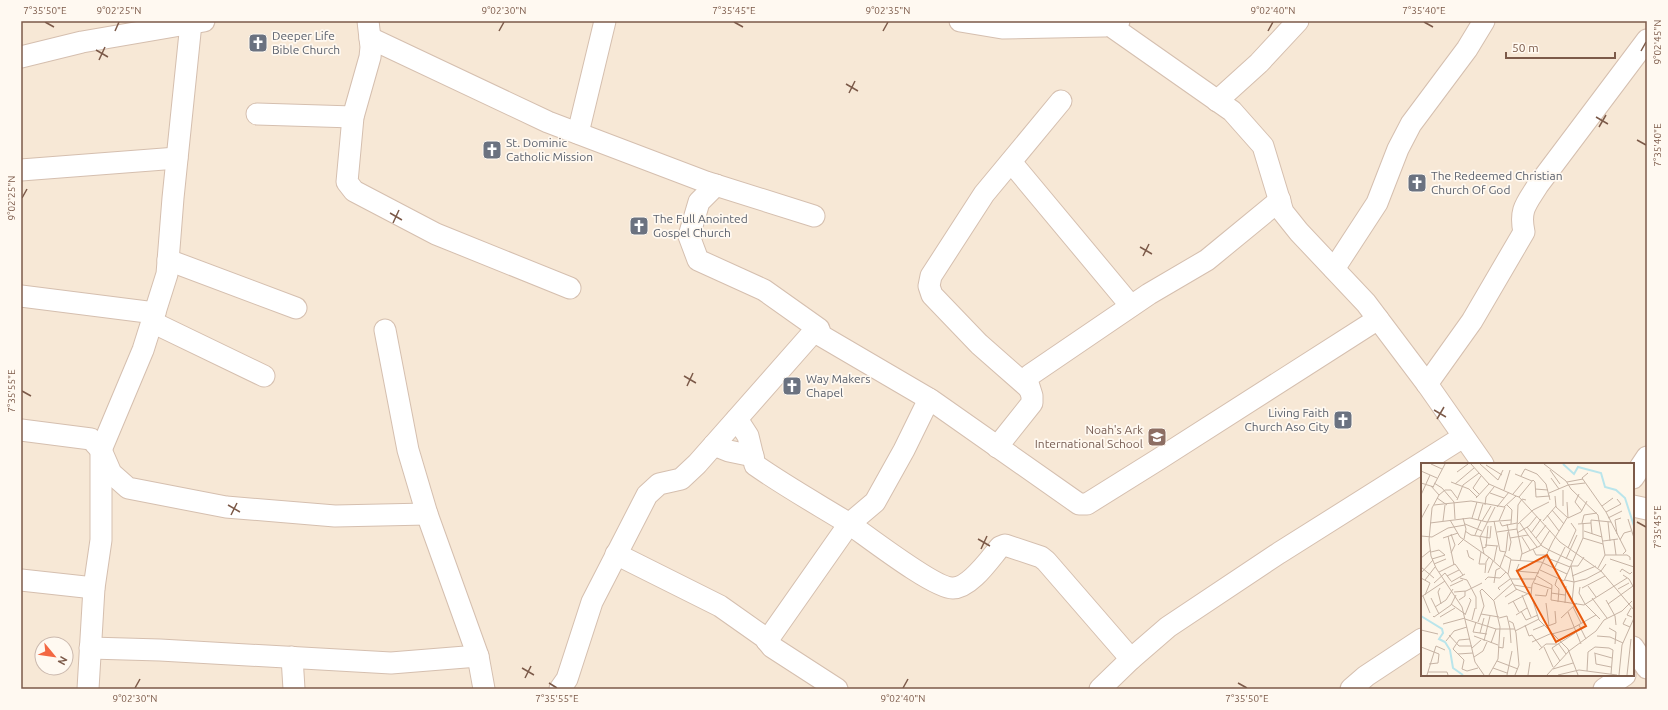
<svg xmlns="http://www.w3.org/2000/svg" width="1668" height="710" font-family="Ubuntu,sans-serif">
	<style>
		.residential { fill: #f7e8d6; fill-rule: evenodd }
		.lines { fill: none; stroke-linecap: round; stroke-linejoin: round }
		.minor-casing { stroke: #d5bfaf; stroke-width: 23 }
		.minor { stroke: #fff; stroke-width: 21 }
		.ticks { fill: none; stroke: #7c5a49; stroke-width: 1.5 }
		.labels { text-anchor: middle; stroke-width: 3.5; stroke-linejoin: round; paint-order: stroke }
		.worship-label { font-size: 12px; fill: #5b616d; stroke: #fff9f1; text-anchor: start }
		.education-label { font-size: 12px; fill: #785e54; stroke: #fff9f1; text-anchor: end }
		.inset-river { fill: none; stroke: #bae5eb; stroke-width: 2 }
		.inset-road { fill: none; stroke: #c6b3a4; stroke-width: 1 }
		.view { fill: #e8590c; fill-opacity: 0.15; stroke: #e8590c; stroke-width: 2 }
		.inset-edge { fill: none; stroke: #7c5a49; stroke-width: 2 }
		.neatline { fill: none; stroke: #7c5a49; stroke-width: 1.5 }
		.ticks-label { font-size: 10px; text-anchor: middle; fill: #7c5a49 }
	</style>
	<rect width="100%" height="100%" fill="#fef6e9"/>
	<path class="residential" d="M 21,21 L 1647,21 L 1647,689 L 21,689 ZM 1422,464 L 1633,464 L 1633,675 L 1422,675 ZM 42,644 L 66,644 L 66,668 L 42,668 Z"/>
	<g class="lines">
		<defs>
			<g id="minor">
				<path d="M 368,21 L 371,47 L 370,57 L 353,117 L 347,182 L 354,191 L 436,234 L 570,288"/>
				<path d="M 960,21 L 1002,28 L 1104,26 L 1119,21"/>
				<path d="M 1108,24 L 1232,111 L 1263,146 L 1283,212 L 1299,232 L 1366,303 L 1427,384 L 1483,464"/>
				<path d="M 370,38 L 548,122 L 706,182 L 814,216"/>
				<path d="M 21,57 L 82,42 L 204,21"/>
				<path d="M 1217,101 L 1259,63 L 1298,21"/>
				<path d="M 257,114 L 353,117"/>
				<path d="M 578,133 L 605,21"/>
				<path d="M 1011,162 L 1131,306"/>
				<path d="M 21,170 L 177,158"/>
				<path d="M 716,185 L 699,202 L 689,236 L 698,260 L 764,290 L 819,329 L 820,335"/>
				<path d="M 168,260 L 296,308"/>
				<path d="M 1334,269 L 1377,203 L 1398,149 L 1411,124 L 1467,49 L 1484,21"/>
				<path d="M 21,296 L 155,313"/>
				<path d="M 152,322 L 264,376"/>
				<path d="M 385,330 L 408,450 L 427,514 L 478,656 L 484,689"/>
				<path d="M 1427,384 L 1472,321 L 1524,232 C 1519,209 1527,203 1538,185 L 1647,40"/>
				<path d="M 1029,388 L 979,344 L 932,295 L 929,286 L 931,276 L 984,194 L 1061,101"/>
				<path d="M 737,419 L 748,436 L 755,465 C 785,486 817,504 848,523 C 867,536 935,589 953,588 C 970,588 989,560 1000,547 L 1005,545 L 1041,557 L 1046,561 L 1131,659"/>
				<path d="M 21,430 L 91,439 L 101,450 L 111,473 L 128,488 L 226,507 L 335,516 L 427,514"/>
				<path d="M 714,445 L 729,451 L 753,456"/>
				<path d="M 997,447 L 1032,403 L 1032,396 L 1027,380 L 1030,375 L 1149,294 L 1207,260 L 1280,200"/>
				<path d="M 1633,478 L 1647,457"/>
				<path d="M 1633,506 L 1647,509"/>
				<path d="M 616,554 L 720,606 L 764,637 L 772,647 L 837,689"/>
				<path d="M 21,580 L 94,588"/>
				<path d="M 767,641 L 849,524 L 875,502 L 904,450 L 929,399"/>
				<path d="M 1633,647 L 1647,668"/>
				<path d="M 90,648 L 160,650 L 391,663 L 478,656"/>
				<path d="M 292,657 L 294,689"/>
				<path d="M 88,689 L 94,588 L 101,540 L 101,450 L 143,350 L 167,274 L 173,198 L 191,23"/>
				<path d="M 560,689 L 567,679 L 592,602 L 647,495 L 659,484 L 681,479 L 697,464 L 809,337 L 814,333 L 820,335 L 931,400 L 1079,504 L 1087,504 L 1159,459 L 1378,319"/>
				<path d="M 1100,689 L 1131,659 L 1168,627 L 1279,553 L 1463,437"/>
				<path d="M 1351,689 L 1366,676 L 1422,639"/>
				<path d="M 1604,689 L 1625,675"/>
			</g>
		</defs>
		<use href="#minor" class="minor-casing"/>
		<use href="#minor" class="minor"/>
	</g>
	<path class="ticks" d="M 45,22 L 54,27M 734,22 L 743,27M 1424,22 L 1433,27M 115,31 L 119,22M 499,31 L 504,22M 883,31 L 888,22M 1268,31 L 1273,22M 96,50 L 108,57M 1641,51 L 1646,42M 99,60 L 105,47M 846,84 L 858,91M 849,93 L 855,81M 1596,117 L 1608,124M 1599,127 L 1606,115M 1637,140 L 1646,145M 22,198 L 27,189M 390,213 L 402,220M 393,223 L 399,210M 1140,247 L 1152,254M 1143,256 L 1149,244M 684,376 L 696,383M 687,386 L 693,373M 22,391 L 31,396M 1434,410 L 1446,417M 1437,419 L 1444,407M 228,505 L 240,512M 231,515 L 237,503M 1637,522 L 1646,527M 978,539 L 990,546M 981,549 L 987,536M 522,668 L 534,675M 525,678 L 531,666M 549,683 L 557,688M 1238,683 L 1247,688M 135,688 L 140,679M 903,688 L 908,679"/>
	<defs>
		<symbol id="church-square" viewBox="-11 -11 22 22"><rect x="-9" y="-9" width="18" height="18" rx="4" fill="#6b7280" stroke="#fff9f1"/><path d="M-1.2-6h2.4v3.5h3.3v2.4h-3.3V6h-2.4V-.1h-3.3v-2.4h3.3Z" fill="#fff"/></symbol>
		<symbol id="school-square" viewBox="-11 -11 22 22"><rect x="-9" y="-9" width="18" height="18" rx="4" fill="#8d6e63" stroke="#fff9f1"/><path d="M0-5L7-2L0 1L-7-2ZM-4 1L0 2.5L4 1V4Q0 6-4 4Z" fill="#fff"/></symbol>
	</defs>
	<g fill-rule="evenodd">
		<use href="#church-square" x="247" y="32" width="22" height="22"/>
		<use href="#church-square" x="481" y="139" width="22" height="22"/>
		<use href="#church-square" x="1406" y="172" width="22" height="22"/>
		<use href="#church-square" x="628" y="215" width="22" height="22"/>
		<use href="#church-square" x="781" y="375" width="22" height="22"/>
		<use href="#church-square" x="1332" y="409" width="22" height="22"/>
		<use href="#school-square" x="1146" y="426" width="22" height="22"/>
	</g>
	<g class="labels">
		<g class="worship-label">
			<text x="272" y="40">Deeper Life<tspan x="272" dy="14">Bible Church</tspan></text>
			<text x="506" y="147">St. Dominic<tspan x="506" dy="14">Catholic Mission</tspan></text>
			<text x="1431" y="180">The Redeemed Christian<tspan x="1431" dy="14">Church Of God</tspan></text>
			<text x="653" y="223">The Full Anointed<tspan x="653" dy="14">Gospel Church</tspan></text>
			<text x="806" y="383">Way Makers<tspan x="806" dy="14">Chapel</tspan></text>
			<text x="1329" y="417" text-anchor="end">Living Faith<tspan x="1329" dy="14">Church Aso City</tspan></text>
		</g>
		<g class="education-label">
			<text x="1143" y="434">Noah's Ark<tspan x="1143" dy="14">International School</tspan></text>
		</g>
	</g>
	<g transform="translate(1421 463)">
		<rect width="213" height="213" fill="#fef6e9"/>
		<path class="inset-river" d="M 142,1 L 153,11 L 157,4 L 180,10 L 184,24 L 195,27 L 204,35 L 213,63M 0,153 L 21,166 L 22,170 L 18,176 L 24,179 L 29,187 L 32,205 L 42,212"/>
		<path class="inset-road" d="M 10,1 L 21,6M 50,1 L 68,21 L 95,33M 59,1 L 77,17 L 82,7M 123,1 L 145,18 L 150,26 L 177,52 L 184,92 L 177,105M 65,2 L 81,12M 129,7 L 139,21M 0,8 L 16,15M 36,9 L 47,1M 167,10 L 161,15 L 185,49 L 205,88 L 202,91M 94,11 L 111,18M 100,13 L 104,6 L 116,11 L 125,21 L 129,37M 130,15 L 138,26M 30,19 L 48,26 L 56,34M 146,19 L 162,16M 0,20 L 13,24M 13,20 L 21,25 L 33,39M 34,21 L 53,5M 10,23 L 18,32M 12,24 L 24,1M 114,26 L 127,27M 83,27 L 89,7M 142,27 L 142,43M 69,30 L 83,35M 128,30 L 147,22 L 164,20M 58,31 L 52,25 L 60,13M 92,31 L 102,19M 158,31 L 154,39 L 161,48M 0,32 L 9,12M 134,33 L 135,44 L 147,55 L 160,49 L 166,38M 98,34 L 112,17 L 114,19 L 115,34 L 129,33M 16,35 L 26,42M 36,35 L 30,27 L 24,27 L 18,32 L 11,45 L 8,77 L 10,93 L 15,105 L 41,144 L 54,199 L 63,212M 55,35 L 68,21M 36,37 L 42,22 L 58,10M 33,39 L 34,56M 146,39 L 147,55M 13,42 L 50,38 L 83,44 L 95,33 L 98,34 L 139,79 L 180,108 L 213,147M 64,42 L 65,34 L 73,24M 86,42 L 91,47 L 90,61M 181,43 L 192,35M 76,44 L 88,29M 131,47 L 143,61M 185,49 L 200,41 L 196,36M 126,52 L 138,68M 51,55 L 56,39M 187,55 L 201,48M 0,56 L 8,41M 207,56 L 213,75M 29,57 L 39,74 L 69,95 L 87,111 L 95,126 L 110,132 L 118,157 L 147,186 L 157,212M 57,57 L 62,41M 22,58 L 24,42M 61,58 L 70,43M 73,58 L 79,88 L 85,89M 78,58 L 84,44M 122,58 L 135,43M 79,59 L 81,63 L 96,60M 187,59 L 189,78M 9,60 L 49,55 L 66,59 L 90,57M 99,60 L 107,72M 161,60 L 163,52 L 176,50M 170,60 L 170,57 L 190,59M 44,61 L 61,68M 86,61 L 90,79 L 88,88M 97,61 L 112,47 L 128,39M 157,61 L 170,60 L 171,71M 106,64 L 121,83 L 128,87M 44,68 L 50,72 L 69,75 L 70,63M 163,68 L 181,74M 76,69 L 96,66M 96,70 L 108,63 L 116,53M 110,70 L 120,56M 196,71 L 194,57 L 200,55M 54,72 L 60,58M 0,73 L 11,74 L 27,65 L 44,62M 27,73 L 33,102M 101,74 L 109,87M 22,75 L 37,70M 89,75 L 107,72 L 116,84M 115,75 L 125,62M 162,75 L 182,81M 193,77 L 195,92M 199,77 L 203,70 L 210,68M 182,78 L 197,76M 37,82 L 43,76 L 45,66 L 42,55M 64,82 L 77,83M 62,85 L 65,84 L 67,63M 147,85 L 155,67 L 150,60M 112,86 L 115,92 L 125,92M 46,87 L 48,94 L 53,97M 128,87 L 151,98M 10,89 L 18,87 L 24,92 L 11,96M 60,89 L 58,101 L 64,101M 30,90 L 34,82 L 30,71M 63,91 L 59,74 L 74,44M 101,91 L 119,83 L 129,67M 83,92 L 90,96 L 87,111M 184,92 L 206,92 L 209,94 L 209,97M 124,94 L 149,104M 0,95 L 10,87M 145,96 L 156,72M 189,96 L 213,104M 90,97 L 120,99 L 146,111M 73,98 L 76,83M 99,98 L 101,90 L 96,66 L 97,42 L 101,36 L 105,37M 13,101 L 25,96M 98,101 L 95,108 L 118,110M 150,103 L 153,119 L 151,139M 150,103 L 157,103 L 163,94M 0,104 L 13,115M 79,104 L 85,88 L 87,69M 133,106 L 144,84M 119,107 L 143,118 L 162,75 L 162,60M 18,109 L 34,101 L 42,112M 199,109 L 201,106 L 209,111 L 211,109M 0,110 L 12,97M 64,110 L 65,99 L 68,94M 67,110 L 72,98M 202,112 L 208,116 L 213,125M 26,113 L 38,107M 116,113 L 131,122 L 130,137 L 163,142 L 206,115M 151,113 L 175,103M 0,115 L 9,120 L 4,132M 39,115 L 46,117 L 55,134 L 55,146M 90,116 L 115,116M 136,116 L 134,122 L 138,126 L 137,139M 4,117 L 14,104M 64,117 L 67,114 L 79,115 L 85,109M 144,117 L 153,119 L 165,116 L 180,108 L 185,101M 30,119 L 44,111M 13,120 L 24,110 L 30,118M 73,120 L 75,107 L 79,105M 113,120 L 131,126M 93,122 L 111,125M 29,123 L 42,117M 167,123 L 175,134M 159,124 L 158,130 L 164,141 L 179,156M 19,125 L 17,129 L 20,141M 161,125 L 184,113M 61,126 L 73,138 L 79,164 L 77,196 L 68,212M 197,126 L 208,120M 79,127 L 77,125 L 89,116M 33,129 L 45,128 L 61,120M 130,130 L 144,132M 101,132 L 110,154M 110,132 L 111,122 L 132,78 L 146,55M 114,132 L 125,133 L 127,126M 2,133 L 9,150M 0,134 L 24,118M 84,134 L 96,126M 10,135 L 18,151M 171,135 L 186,155M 38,137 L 44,133 L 44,128M 73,137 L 92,120M 185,137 L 194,153 L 195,162M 92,138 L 98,149M 125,140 L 128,163M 144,140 L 145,123M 30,141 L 44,151M 87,141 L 108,130M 187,141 L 212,123M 14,144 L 25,137 L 32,126M 152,144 L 160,160M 210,145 L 206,152 L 211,154M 100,148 L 105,157 L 117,152M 147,149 L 160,181M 60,151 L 78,154M 44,152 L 50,137 L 48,135M 95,152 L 106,145M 12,153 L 13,154 L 30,142 L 35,132M 19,154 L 34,145M 78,155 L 86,153 L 89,166M 140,155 L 156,140M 205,155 L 202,161 L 209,164M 44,156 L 75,166 L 94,166M 51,157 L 54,145M 88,158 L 92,160 L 95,170 L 98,202 L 94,212M 55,159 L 52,169 L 66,171M 57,159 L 63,143 L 59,128 L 61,126M 22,161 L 44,155M 104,162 L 108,173 L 111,172 L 121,185M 158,162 L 165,176M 127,163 L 135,160 L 134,148M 188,165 L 195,169 L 194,181M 89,166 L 90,180M 0,167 L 17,171M 112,167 L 124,162M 94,168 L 118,156M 59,170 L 63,155M 131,171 L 152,165 L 175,152M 28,172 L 38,183 L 51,183M 53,173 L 77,182M 176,173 L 189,174 L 202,180M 49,176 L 38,177 L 32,186 L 43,197 L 41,206 L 46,208 L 57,205M 25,178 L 33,168 L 46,164M 63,178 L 69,153M 111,179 L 131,170M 70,180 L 75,166M 137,180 L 145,191M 0,184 L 18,191 L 17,200 L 8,201M 77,184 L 82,185 L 83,174M 123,184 L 132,204M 51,185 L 60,177M 118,187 L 125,181 L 136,181M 173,190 L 191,195M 37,191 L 52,190M 174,191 L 175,201 L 190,204M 53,194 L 62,188 L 66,179M 76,198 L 97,206M 139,198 L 131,185 L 154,170M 72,205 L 86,210M 132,206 L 152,200M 166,208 L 167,189 L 174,184 L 188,185 L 192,187 L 190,211M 7,209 L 26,209 L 27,212M 6,212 L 15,183 L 24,187M 86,212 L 91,188M 107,212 L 109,199M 126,212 L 148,188 L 175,168 L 183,157 L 201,148 L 211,138M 137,212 L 158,207 L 196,212M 198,212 L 201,182 L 213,155M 206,212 L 210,176"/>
		<path class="view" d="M 126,92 L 165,163 L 135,179 L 96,108 Z"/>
		<rect width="213" height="213" class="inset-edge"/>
	</g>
	<rect width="1668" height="710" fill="none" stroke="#fff9f1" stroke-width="44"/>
	<g transform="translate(54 656) rotate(119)"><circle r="19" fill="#fff9f1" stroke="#cbb9ae"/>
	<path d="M0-3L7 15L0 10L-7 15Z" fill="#f36843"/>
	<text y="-6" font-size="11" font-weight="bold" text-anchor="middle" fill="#7c5a49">N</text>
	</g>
	<path d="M1506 52v6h109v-6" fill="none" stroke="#7c5a49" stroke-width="2"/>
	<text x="1512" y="52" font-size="12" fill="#7c5a49" stroke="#fff9f1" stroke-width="3" paint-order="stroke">50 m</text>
	<rect x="22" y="22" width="1624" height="666" class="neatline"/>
	<g class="ticks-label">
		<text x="45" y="14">7°35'50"E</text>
		<text x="119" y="14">9°02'25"N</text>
		<text x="504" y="14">9°02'30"N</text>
		<text x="734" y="14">7°35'45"E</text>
		<text x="888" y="14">9°02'35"N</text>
		<text x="1273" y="14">9°02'40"N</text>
		<text x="1424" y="14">7°35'40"E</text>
		<text transform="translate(1657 42) rotate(-90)" y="4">9°02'45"N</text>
		<text transform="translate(1657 145) rotate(-90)" y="4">7°35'40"E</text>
		<text transform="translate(11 198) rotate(-90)" y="4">9°02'25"N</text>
		<text transform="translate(11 391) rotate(-90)" y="4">7°35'55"E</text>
		<text transform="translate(1657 527) rotate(-90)" y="4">7°35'45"E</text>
		<text x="135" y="702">9°02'30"N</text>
		<text x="557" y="702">7°35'55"E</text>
		<text x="903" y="702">9°02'40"N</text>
		<text x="1247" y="702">7°35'50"E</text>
	</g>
</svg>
